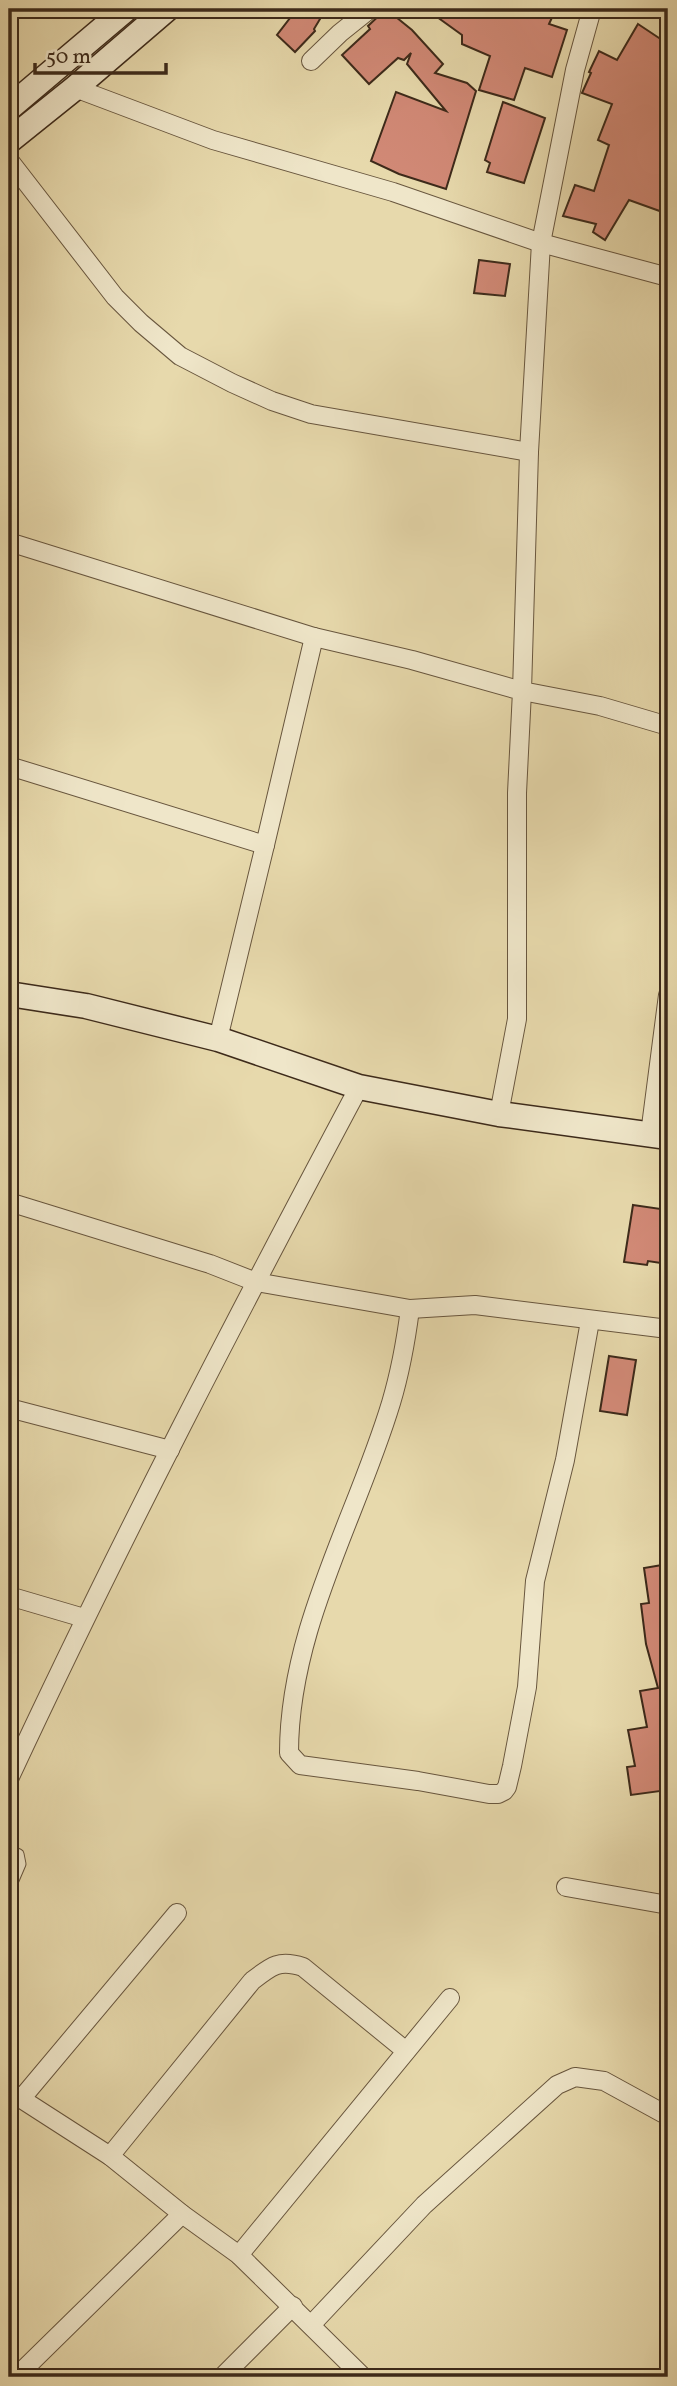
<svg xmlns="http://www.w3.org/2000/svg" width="677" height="2386" font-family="Vollkorn,serif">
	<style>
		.building { fill: #d18976; stroke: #3d2a1a; stroke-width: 2 }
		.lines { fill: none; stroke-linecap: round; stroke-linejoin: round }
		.lane-casing { stroke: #68563e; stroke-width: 11 }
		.street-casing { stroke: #68563e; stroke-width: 20 }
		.secondary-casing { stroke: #3d2a1a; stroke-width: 27 }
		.lane { stroke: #efe6c9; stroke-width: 9 }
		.street { stroke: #efe6c9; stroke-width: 18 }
		.secondary { stroke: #efe6c9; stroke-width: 24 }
	</style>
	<rect width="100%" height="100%" fill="#e7d9ac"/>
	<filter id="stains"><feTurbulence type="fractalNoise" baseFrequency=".00286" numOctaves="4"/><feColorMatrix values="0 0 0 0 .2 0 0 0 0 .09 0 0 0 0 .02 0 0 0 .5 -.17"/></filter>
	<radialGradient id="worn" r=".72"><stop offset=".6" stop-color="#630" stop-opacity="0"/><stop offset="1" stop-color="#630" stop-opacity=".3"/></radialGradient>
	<g class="building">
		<path d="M 297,9 L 326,9 L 314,29 L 315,31 L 295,52 L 277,35 Z"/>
		<path d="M 386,9 L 412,30 L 443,64 L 435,73 L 467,83 L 476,91 L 446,189 L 399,174 L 371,161 L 396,92 L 446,111 L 407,64 L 411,53 L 404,60 L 398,58 L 369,84 L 342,55 L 370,29 L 368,26 Z"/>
		<path d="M 426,9 L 556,9 L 549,24 L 567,30 L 552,77 L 525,68 L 514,100 L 479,90 L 490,56 L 462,44 L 462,35 Z"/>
		<path d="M 638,24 L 668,44 L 668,214 L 629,200 L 605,240 L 593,232 L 596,224 L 563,216 L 575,185 L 594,191 L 609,145 L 598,140 L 612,104 L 582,93 L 591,73 L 589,72 L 599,51 L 617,60 Z"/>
		<path d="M 503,102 L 545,118 L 524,183 L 487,172 L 490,163 L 485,160 Z"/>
		<path d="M 479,260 L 510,264 L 505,296 L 474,293 Z"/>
		<path d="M 633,1205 L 668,1210 L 668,1264 L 648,1261 L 647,1265 L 624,1262 Z"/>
		<path d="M 609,1356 L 636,1360 L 627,1415 L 600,1411 Z"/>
		<path d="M 668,1564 L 668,1790 L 631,1795 L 627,1767 L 635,1766 L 628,1730 L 647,1727 L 640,1691 L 658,1688 L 646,1644 L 641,1604 L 649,1603 L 644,1568 Z"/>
	</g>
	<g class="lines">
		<defs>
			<path id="lane" d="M 9,1849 L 19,1854 L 21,1864 L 9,1892"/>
			<g id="street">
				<path d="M 592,9 L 575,70 L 541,243 L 529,452 L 522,691 L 600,706 L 668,726"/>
				<path d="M 311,61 L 340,33 L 370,9"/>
				<path d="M 75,88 L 213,140 L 393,192 L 541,243 L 668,277"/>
				<path d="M 9,160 L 115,297 L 141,323 L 180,356 L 232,383 L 272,401 L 311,414 L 529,452"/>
				<path d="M 9,542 L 314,637 L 412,660 L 522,691 L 517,793 L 517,1019 L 499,1114"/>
				<path d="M 9,766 L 265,845 L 314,637"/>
				<path d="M 218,1039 L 265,845"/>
				<path d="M 650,1134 L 668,995"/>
				<path d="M 9,1202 L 210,1264 L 256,1282 L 410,1309 L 475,1305 L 668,1329"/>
				<path d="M 410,1309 C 406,1340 400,1373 391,1403 C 356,1519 289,1629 289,1753 L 300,1765 L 418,1781 L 489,1794 L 498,1794 L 504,1791 L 507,1787 L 512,1766 L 527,1687 L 535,1581 L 565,1460 L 590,1321"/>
				<path d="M 9,1408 L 170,1450"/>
				<path d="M 9,1596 L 84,1618"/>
				<path d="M 9,1779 C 118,1545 237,1316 359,1087"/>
				<path d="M 566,1887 L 668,1905"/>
				<path d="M 9,2091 L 110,2156 L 182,2214 L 239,2255 L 363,2377"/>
				<path d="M 21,2099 L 177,1913"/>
				<path d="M 110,2156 L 252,1981 C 271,1966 279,1959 303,1967 L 406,2051"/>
				<path d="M 239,2255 L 450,1998"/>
				<path d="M 311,2325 L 424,2205 L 557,2085 L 575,2077 L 604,2081 L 668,2116"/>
				<path d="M 16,2377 L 182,2214"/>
				<path d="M 222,2377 L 293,2306"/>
			</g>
			<g id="secondary">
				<path d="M 9,108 L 126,9"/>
				<path d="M 9,141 L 75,88 L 167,9"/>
				<path d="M 9,994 L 86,1006 L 218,1039 L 359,1087 L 499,1114 L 668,1137"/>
			</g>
		</defs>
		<use href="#lane" class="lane-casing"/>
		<use href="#street" class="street-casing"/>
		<use href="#secondary" class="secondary-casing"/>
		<use href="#lane" class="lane"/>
		<use href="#street" class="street"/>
		<use href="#secondary" class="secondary"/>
	</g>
	<rect width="677" height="2386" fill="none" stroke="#e7d9ac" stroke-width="35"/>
	<rect x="10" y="10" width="656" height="2365" fill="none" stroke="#3d2a1a" stroke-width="3.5"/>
	<rect x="18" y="18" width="642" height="2351" fill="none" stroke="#3d2a1a" stroke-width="2"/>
	<path d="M35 63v10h131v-10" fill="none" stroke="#3d2a1a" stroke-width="3.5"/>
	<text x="46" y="63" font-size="21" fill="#3d2a1a" stroke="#efe6c9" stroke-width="5" paint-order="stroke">50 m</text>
	<rect width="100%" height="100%" filter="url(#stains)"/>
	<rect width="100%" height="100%" fill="url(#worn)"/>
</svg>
